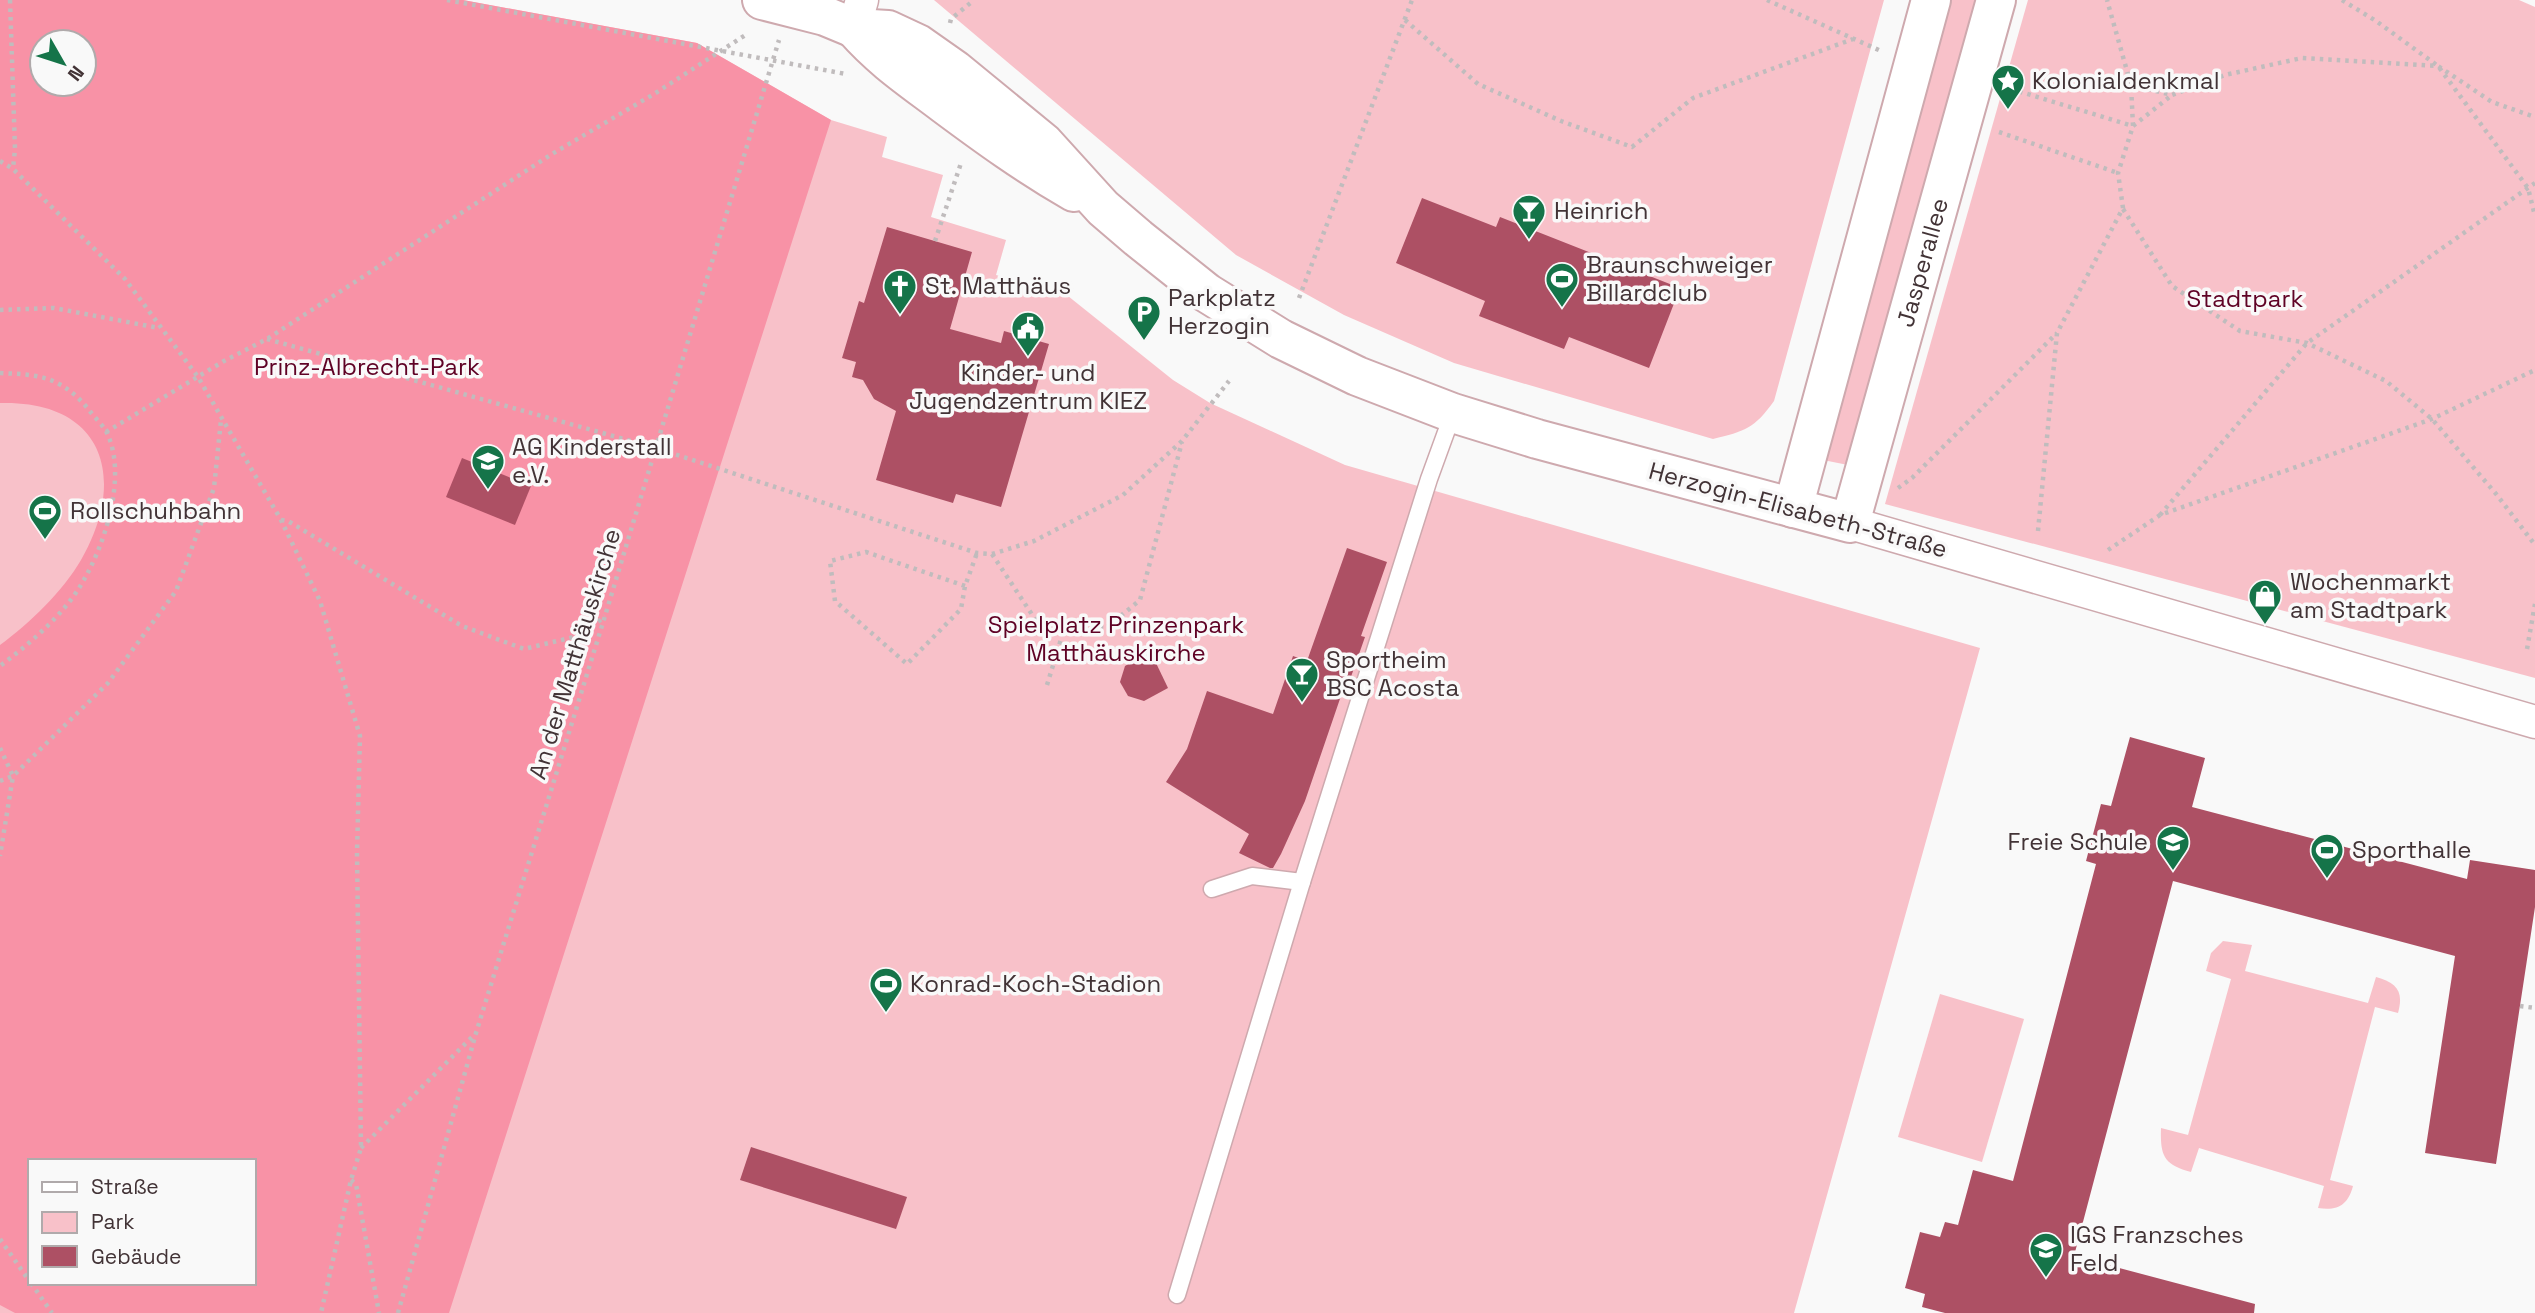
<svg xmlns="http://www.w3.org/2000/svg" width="2535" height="1313" font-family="'Space Grotesk',sans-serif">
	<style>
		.green { fill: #f8c1c9; fill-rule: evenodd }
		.forest { fill: #f892a6; fill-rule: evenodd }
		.building { fill: #ad5064 }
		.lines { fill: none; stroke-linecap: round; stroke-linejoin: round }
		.lane-casing { stroke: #cea9ae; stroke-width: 19 }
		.street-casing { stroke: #cea9ae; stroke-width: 35 }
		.secondary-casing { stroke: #cea9ae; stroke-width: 42 }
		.path { stroke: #c0bcbd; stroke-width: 4.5; stroke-dasharray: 3.5 5; stroke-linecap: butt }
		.lane { stroke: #fff; stroke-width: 16 }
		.street { stroke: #fff; stroke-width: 32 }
		.secondary { stroke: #fff; stroke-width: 38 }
		.labels { text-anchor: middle; stroke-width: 7; stroke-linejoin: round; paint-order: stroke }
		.poi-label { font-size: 24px; fill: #423336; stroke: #f9f9f9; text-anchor: start }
		.street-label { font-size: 24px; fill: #423336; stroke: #f9f9f9 }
		.park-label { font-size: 24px; fill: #5f0225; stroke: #f9f9f9 }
	</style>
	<rect width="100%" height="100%" fill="#f9f9f9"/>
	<g class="green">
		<path d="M 0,0 L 463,0 L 697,43 L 831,120 L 887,137 L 882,157 L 943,175 L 931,217 L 1006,240 L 996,275 L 1068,296 L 1173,380 L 1210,403 L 1345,465 L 1980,648 L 1794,1313 L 0,1313 ZM 42,42 L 84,42 L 84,84 L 42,84 ZM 30,1161 L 254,1161 L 254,1283 L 30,1283 Z"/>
		<path d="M 934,0 L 1884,0 L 1774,401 C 1754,429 1745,431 1713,439 L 1454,363 L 1344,315 L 1236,255 Z"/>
		<path d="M 1950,0 L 1980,0 L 1853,466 L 1823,460 Z"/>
		<path d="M 2028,0 L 2519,0 L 2535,7 L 2535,678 L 1885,504 Z"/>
		<path d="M 2223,941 L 2252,945 L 2245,971 L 2368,1003 L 2376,977 C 2397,983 2404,991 2398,1013 L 2375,1007 L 2330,1180 L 2353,1186 C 2348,1205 2338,1211 2318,1208 L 2324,1186 L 2199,1148 L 2191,1172 C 2164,1165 2160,1156 2161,1128 L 2188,1135 L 2231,979 L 2206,971 L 2211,953 Z"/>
		<path d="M 1940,994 L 2024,1019 L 1982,1162 L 1898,1137 Z"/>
	</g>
	<path class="forest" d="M 0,0 L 463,0 L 697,43 L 831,120 L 449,1313 L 15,1313 L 0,1305 L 0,645 C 29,624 63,591 81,560 C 128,478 104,400 0,403 ZM 42,42 L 84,42 L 84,84 L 42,84 ZM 30,1161 L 254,1161 L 254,1283 L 30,1283 Z"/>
	<g class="building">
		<path d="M 1422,198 L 1496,227 L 1500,217 L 1680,288 L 1649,368 L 1569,337 L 1564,349 L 1479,316 L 1485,301 L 1396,263 Z"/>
		<path d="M 887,227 L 972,252 L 950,329 L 1001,343 L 1004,331 L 1049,344 L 1001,507 L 956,494 L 953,503 L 876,480 L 896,411 L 874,399 L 863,380 L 852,377 L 856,362 L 842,358 L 859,301 L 864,303 Z"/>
		<path d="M 462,458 L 531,486 L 515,525 L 446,497 Z"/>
		<path d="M 1347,548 L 1387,562 L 1361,636 L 1365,637 L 1346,691 L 1343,690 L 1305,801 L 1281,854 L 1273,868 L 1270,868 L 1239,853 L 1249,834 L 1166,782 L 1187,749 L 1207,691 L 1273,714 L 1293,656 L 1307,661 Z"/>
		<path d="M 1139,658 L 1156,663 L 1168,688 L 1144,701 L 1128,696 L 1120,682 L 1125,666 Z"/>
		<path d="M 2130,737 L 2205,758 L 2192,807 L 2467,879 L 2470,860 L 2535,870 L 2535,907 L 2496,1164 L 2425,1153 L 2455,956 L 2173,881 L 2074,1256 L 2255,1304 L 2254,1313 L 1945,1313 L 1922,1307 L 1925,1294 L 1905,1288 L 1920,1232 L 1940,1237 L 1945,1222 L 1958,1225 L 1973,1170 L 2013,1181 L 2096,864 L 2086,861 L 2101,804 L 2111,806 Z"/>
		<path d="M 751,1147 L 907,1197 L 896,1229 L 740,1180 Z"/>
	</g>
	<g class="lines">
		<defs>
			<g id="lane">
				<path d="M 1212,889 L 1252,876 L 1302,882"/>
				<path d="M 1177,1295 L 1302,882 L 1429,479 L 1453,413"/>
			</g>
			<g id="street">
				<path d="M 854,28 L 862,0"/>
				<path d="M 1850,523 L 2535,722"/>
			</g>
			<g id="secondary">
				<path id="s1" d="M 762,0 L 825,16 L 854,28 L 888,30 L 918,44 L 955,70 L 1044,143 L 1103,208 L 1138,238 L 1207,293 L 1281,339 L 1357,376 L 1453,413 L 1537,439 L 1850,523 L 1996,0"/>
				<path d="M 854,28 C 882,60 911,79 944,104 C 987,136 1027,165 1074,192"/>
				<path d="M 1793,508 L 1931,0"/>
			</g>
		</defs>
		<use href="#lane" class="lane-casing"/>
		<use href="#street" class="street-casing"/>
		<use href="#secondary" class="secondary-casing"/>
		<g class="path">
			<path d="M 10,0 L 15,149 L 13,169"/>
			<path d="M 447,0 L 846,74"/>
			<path d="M 1767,0 L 1881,51"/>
			<path d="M 2342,0 L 2376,21 L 2438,66 L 2528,188 L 2535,216"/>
			<path d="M 1405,20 L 1478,84 L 1561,121 L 1632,147 L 1693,98 L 1853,39"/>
			<path d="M 950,23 L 951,19 L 974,0"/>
			<path d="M 2131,85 L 2172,95 L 2225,75 L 2302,58 L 2438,66 L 2492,102 L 2535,117"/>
			<path d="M 2011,89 L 2133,126 L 2172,95"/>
			<path d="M 1999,132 L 2118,173"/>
			<path d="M 0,161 L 13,169 L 125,279 L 198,377 L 281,520 L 320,601 L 360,736 L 357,853 L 361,1148 L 351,1180 L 321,1313"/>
			<path d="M 2123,209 L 2172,286 L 2240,331 L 2307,343 L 2386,381 L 2432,419 L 2497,495 L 2535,545"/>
			<path d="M 935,241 L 961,163"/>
			<path d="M 1299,298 L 1412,0"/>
			<path d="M 0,310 L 54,308 L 159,328"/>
			<path d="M 267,339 L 656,448 L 977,553 L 992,554 L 1034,541 L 1123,495 L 1182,441 L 1229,381"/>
			<path d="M 0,373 C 19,374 40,374 57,383 C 71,390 80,399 89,410 C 94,417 102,424 106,431 C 129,475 104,549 79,588 C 61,617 27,646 0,666"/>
			<path d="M 106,432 L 224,361 L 267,339 L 552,154 L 654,94 L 747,34"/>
			<path d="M 1898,488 L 1912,478 L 2057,333"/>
			<path d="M 2160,515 L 2307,343 L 2535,183"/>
			<path d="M 281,520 L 288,521 L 462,626 L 524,649 L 582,635 L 605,616"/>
			<path d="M 2038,531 L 2057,333 L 2123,208 L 2118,173 L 2133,126 L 2131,85 L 2107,0"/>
			<path d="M 2108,550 L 2160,515 L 2432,419 L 2535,370"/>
			<path d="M 992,554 L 1037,622 L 1106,628 L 1140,600 L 1182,442"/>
			<path d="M 965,586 L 866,552 L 830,561 L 835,601 L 907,664 L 961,609 L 965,586 L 977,553"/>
			<path d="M 2527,649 L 2535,604"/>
			<path d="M 1047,685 L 1062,636"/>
			<path d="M 0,748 L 13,776 L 0,856"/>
			<path d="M 0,781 L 13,776 L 108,683 L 176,591 L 214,488 L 221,420"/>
			<path d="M 2520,1006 L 2535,1008"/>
			<path d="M 361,1148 L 476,1033"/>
			<path d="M 351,1180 L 356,1184 L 379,1313"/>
			<path d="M 0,1239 L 30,1282"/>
			<path d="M 31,1283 L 52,1313"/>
			<path d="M 398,1313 L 476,1033 L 605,616 L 779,40"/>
		</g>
		<use href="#lane" class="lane"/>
		<use href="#street" class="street"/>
		<use href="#secondary" class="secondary"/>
	</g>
	<defs>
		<symbol id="sight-pin" viewBox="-11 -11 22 30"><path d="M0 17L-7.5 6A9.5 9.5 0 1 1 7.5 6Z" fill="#157449" stroke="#f9f9f9"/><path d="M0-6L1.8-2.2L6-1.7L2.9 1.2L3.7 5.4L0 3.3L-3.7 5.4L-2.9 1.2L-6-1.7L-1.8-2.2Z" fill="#fff"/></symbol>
		<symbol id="bar-pin" viewBox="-11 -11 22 30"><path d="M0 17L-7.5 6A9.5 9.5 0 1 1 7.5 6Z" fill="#157449" stroke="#f9f9f9"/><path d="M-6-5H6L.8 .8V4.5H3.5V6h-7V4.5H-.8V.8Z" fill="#fff"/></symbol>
		<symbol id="stadium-pin" viewBox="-11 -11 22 30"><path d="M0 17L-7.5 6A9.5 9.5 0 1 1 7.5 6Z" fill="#157449" stroke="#f9f9f9"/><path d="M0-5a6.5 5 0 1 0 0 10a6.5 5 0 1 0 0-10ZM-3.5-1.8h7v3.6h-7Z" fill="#fff"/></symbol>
		<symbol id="church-pin" viewBox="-11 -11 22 30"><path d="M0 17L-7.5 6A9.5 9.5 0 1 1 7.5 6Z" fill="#157449" stroke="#f9f9f9"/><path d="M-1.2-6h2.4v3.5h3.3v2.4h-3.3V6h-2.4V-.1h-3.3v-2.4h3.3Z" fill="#fff"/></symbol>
		<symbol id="parking-pin" viewBox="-11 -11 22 30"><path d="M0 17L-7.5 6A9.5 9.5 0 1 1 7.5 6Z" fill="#157449" stroke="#f9f9f9"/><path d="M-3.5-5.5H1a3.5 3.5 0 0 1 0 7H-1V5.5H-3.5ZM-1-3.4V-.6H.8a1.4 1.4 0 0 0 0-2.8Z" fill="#fff"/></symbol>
		<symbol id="civic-pin" viewBox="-11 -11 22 30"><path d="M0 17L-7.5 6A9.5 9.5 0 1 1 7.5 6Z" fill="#157449" stroke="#f9f9f9"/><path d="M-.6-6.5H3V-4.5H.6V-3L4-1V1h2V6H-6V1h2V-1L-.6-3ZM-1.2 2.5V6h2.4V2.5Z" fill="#fff"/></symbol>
		<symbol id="school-pin" viewBox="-11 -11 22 30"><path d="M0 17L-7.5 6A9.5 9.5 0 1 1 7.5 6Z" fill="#157449" stroke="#f9f9f9"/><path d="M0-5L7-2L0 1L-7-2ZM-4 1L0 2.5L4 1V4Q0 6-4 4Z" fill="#fff"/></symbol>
		<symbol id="shop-pin" viewBox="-11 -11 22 30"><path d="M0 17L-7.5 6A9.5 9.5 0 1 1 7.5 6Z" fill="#157449" stroke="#f9f9f9"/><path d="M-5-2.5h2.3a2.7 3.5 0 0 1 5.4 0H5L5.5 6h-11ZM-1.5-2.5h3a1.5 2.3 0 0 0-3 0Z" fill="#fff"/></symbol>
	</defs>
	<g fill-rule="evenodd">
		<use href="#sight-pin" x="1989" y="62" width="38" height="52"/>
		<use href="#bar-pin" x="1510" y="192" width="38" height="52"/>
		<use href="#stadium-pin" x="1543" y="260" width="38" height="52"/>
		<use href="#church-pin" x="881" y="267" width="38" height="52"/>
		<use href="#parking-pin" x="1125" y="293" width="38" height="52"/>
		<use href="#civic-pin" x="1009" y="309" width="38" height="52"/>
		<use href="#school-pin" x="469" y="442" width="38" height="52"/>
		<use href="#stadium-pin" x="26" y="492" width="38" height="52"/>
		<use href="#shop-pin" x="2246" y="577" width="38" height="52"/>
		<use href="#bar-pin" x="1283" y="655" width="38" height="52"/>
		<use href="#school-pin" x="2154" y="823" width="38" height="52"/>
		<use href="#stadium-pin" x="2308" y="831" width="38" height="52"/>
		<use href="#stadium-pin" x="867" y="965" width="38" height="52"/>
		<use href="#school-pin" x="2027" y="1230" width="38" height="52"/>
	</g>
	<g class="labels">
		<g class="poi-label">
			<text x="2032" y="89">Kolonialdenkmal</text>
			<text x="1554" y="219">Heinrich</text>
			<text x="1586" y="273">Braunschweiger<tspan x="1586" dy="28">Billardclub</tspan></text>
			<text x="925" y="294">St. Matthäus</text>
			<text x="1168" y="306">Parkplatz<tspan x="1168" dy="28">Herzogin</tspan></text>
			<text x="1028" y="381" text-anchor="middle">Kinder- und<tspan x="1028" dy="28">Jugendzentrum KIEZ</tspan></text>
			<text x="512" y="455">AG Kinderstall<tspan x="512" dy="28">e.V.</tspan></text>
			<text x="70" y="519">Rollschuhbahn</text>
			<text x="2290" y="590">Wochenmarkt<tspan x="2290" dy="28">am Stadtpark</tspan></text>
			<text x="1326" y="668">Sportheim<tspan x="1326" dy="28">BSC Acosta</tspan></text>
			<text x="2148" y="850" text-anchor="end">Freie Schule</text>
			<text x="2352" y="858">Sporthalle</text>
			<text x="910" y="992">Konrad-Koch-Stadion</text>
			<text x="2070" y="1243">IGS Franzsches<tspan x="2070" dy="28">Feld</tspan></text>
		</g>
		<g class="street-label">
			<text dy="8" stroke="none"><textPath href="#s1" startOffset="1503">Jasperallee</textPath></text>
			<text transform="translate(1798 510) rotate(15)" y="8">Herzogin-Elisabeth-Straße</text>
			<text transform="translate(575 654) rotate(-73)" y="8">An der Matthäuskirche</text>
		</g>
		<g class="park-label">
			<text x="2245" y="307">Stadtpark</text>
			<text x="367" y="375">Prinz-Albrecht-Park</text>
			<text x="1116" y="633">Spielplatz Prinzenpark<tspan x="1116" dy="28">Matthäuskirche</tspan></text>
		</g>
	</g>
	<rect x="28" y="1159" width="228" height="126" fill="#f9f9f9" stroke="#b0aaab" stroke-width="2"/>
	<rect x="42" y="1182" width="35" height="10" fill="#ffffff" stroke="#b0aaab" stroke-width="2"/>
	<text x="91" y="1194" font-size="21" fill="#423336">Straße</text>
	<rect x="42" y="1212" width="35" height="21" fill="#f8c1c9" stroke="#b0aaab" stroke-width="2"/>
	<text x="91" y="1229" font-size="21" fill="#423336">Park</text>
	<rect x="42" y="1246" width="35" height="21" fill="#ad5064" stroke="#b0aaab" stroke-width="2"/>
	<text x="91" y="1264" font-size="21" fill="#423336">Gebäude</text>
	<g transform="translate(63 63) rotate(129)"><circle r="33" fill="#f9f9f9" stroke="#b0aaab" stroke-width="2"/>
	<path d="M0-5L12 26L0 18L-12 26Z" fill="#157449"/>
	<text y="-10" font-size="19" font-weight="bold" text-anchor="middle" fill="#423336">N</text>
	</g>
</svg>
